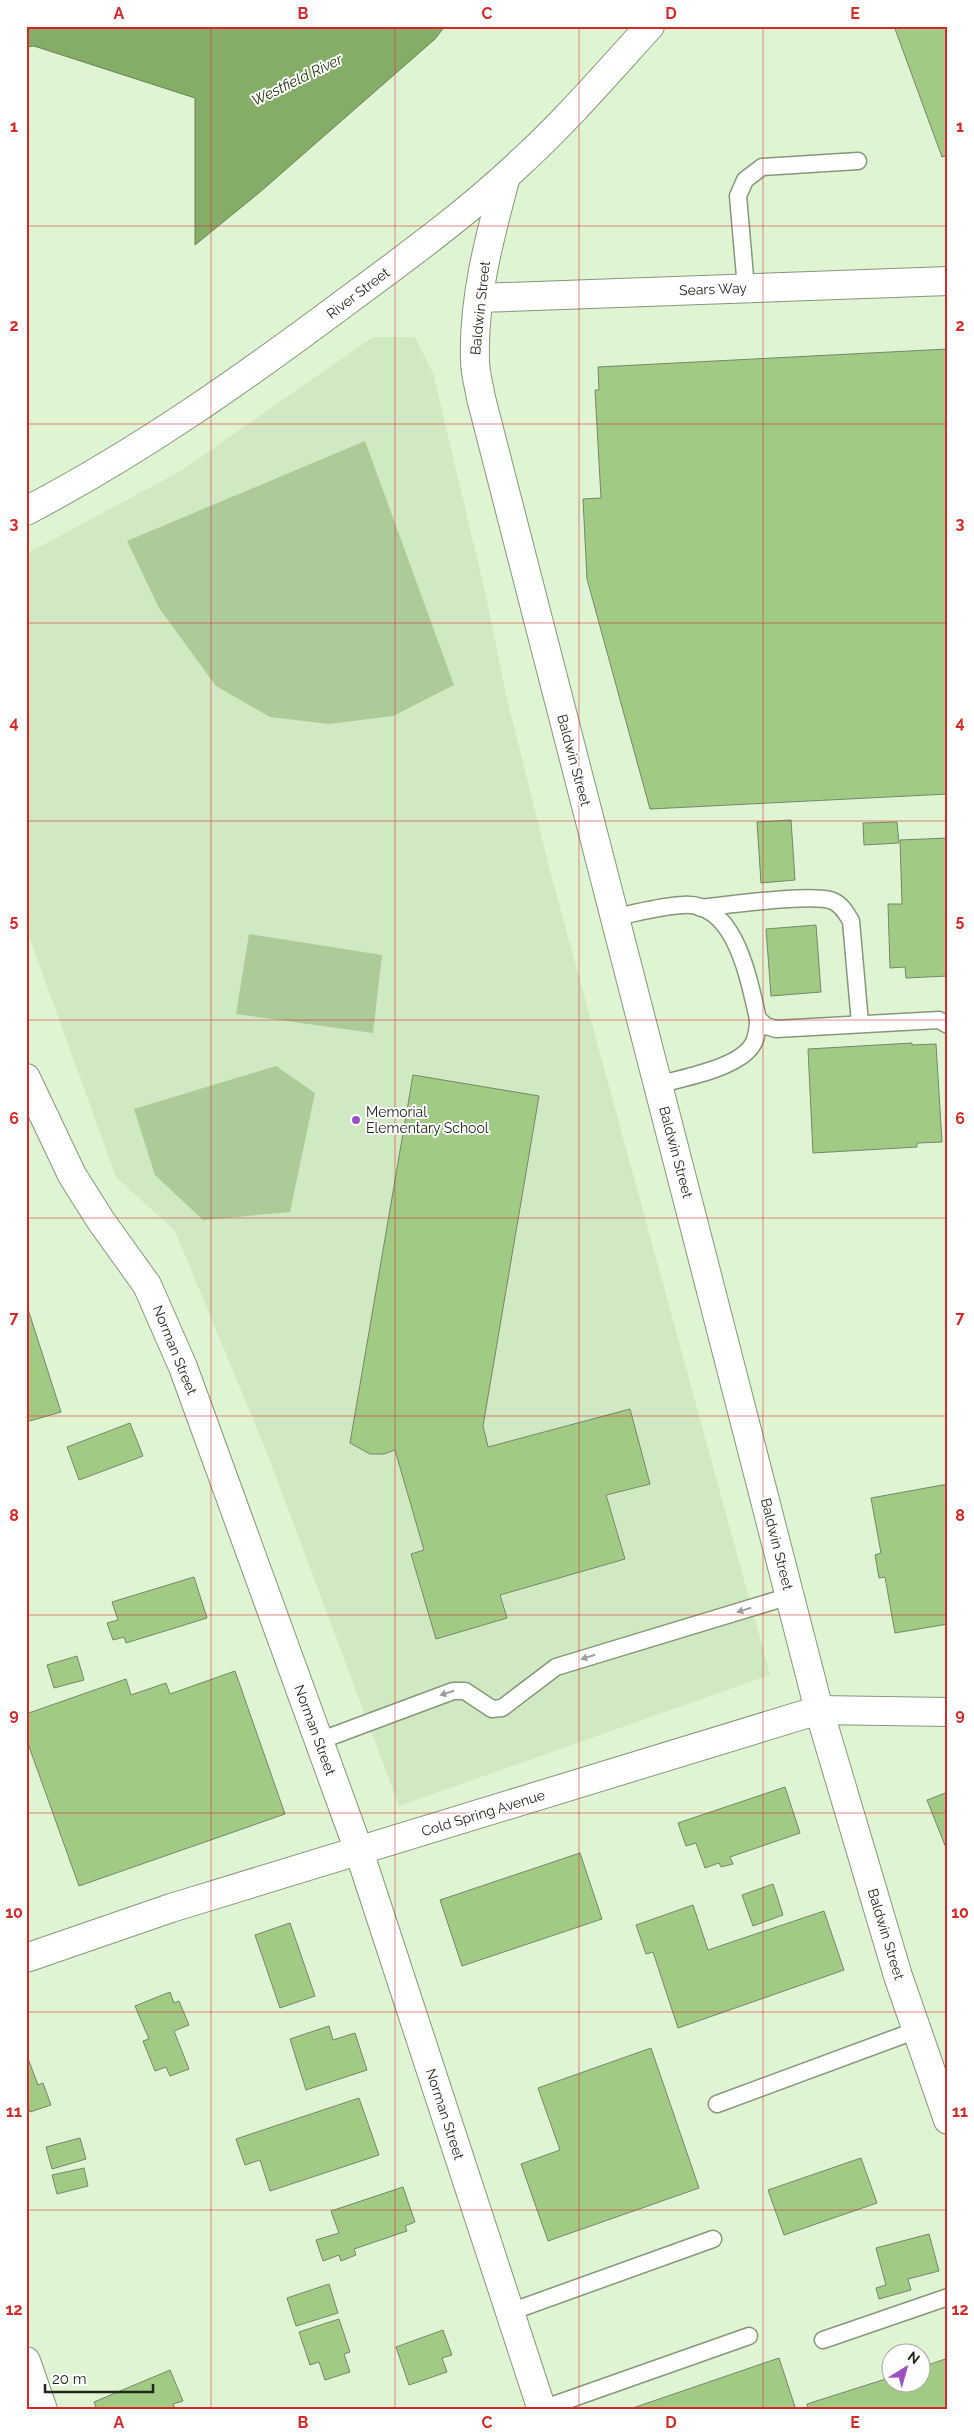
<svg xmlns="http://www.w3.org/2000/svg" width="974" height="2436" font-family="Raleway,sans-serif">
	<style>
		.built { fill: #d1e9c2 }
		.green { fill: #adcb99 }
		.water { fill: #85ad68; stroke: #678551 }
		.building { fill: #a1cb84; stroke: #758769 }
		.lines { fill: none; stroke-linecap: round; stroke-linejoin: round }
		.lane-casing { stroke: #859879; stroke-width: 19 }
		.street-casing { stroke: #859879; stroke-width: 30 }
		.secondary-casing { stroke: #859879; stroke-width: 30 }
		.lane { stroke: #fff; stroke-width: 16 }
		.street { stroke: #fff; stroke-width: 28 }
		.secondary { stroke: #fff; stroke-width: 28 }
		.oneway { fill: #9b9e98 }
		.grid { fill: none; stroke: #d62828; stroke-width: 1; stroke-opacity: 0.55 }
		.poi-dot { fill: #9c50c2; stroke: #fff; stroke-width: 2 }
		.labels { text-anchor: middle; stroke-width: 4; stroke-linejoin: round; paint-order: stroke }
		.street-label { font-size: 14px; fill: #20271b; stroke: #fff }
		.poi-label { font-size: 14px; fill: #20271b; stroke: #fff; text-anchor: start }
		.water-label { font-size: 15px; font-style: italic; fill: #1b3401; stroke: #fff }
		.neatline { fill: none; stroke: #d62828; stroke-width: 2 }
		.grid-label { font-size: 16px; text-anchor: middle; font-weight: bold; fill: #d62828 }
	</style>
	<rect width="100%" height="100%" fill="#dff4d2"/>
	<path class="built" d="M 373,337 L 415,337 L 433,373 L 486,596 L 508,704 L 549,867 L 770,1675 L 399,1806 L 269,1458 L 175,1231 L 116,1177 L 26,928 L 26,554 L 179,472 Z"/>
	<g class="green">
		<path d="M 365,441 L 454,685 L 393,716 L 329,724 L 270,717 L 216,686 L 159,608 L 127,541 Z"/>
		<path d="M 249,934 L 382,955 L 373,1033 L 236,1014 Z"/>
		<path d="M 276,1066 L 315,1093 L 290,1212 L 203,1220 L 155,1175 L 134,1109 Z"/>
	</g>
	<path class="water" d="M 26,26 L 445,26 L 435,39 L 260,192 L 195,245 L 195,98 L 34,46 L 26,47 Z"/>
	<g class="building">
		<path d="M 894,26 L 948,26 L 948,155 L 942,157 Z"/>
		<path d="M 948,349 L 948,794 L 650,809 L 587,579 L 583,499 L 601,498 L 595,390 L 599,390 L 598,367 Z"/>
		<path d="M 791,820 L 795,880 L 761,883 L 757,822 Z"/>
		<path d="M 897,822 L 899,843 L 864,845 L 863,823 Z"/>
		<path d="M 948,838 L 948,976 L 906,978 L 905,967 L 890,968 L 888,904 L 902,904 L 900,840 Z"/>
		<path d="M 816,925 L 821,992 L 771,996 L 766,929 Z"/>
		<path d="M 912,1043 L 912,1045 L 936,1044 L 942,1142 L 917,1143 L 917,1147 L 813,1153 L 808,1049 Z"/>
		<path d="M 413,1075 L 539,1096 L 483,1426 L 488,1447 L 630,1409 L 650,1484 L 606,1495 L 625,1559 L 500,1595 L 507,1618 L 436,1639 L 411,1554 L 424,1550 L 395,1450 L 384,1454 L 370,1454 L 350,1443 Z"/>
		<path d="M 26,1303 L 61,1412 L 26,1422 Z"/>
		<path d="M 130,1423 L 143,1456 L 79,1480 L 67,1447 Z"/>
		<path d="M 948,1484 L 948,1624 L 895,1633 L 885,1577 L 879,1578 L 875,1555 L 881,1553 L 871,1498 Z"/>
		<path d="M 194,1577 L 207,1618 L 126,1643 L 124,1637 L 113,1640 L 107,1623 L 118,1620 L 112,1602 Z"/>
		<path d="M 77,1656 L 84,1680 L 54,1688 L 47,1665 Z"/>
		<path d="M 235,1671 L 285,1814 L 79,1886 L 26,1738 L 26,1714 L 126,1679 L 131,1695 L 166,1683 L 170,1694 Z"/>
		<path d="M 785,1787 L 800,1833 L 730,1857 L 733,1864 L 721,1867 L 719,1863 L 705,1868 L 696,1843 L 686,1846 L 678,1823 Z"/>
		<path d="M 948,1792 L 948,1853 L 927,1800 Z"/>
		<path d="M 580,1853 L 602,1919 L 462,1966 L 440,1900 Z"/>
		<path d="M 773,1884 L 783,1915 L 753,1926 L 742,1895 Z"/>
		<path d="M 693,1905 L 708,1950 L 824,1911 L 844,1970 L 678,2028 L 653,1952 L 646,1954 L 636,1925 Z"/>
		<path d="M 290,1923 L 315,1996 L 280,2008 L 255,1935 Z"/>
		<path d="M 170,1992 L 174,2003 L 179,2001 L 189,2025 L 174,2031 L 189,2069 L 170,2076 L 166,2067 L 155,2071 L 143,2041 L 149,2039 L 135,2006 Z"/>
		<path d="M 329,2026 L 333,2040 L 355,2033 L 367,2070 L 306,2090 L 290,2039 Z"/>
		<path d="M 651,2048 L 699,2188 L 548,2241 L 521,2164 L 560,2150 L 538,2088 Z"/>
		<path d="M 26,2053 L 38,2085 L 43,2083 L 51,2105 L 30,2112 L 26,2103 Z"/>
		<path d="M 359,2098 L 379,2155 L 270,2191 L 260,2160 L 245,2165 L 236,2139 Z"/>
		<path d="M 80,2138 L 86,2159 L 52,2169 L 46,2147 Z"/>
		<path d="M 861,2158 L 877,2203 L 784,2235 L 768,2190 Z"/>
		<path d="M 84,2168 L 88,2186 L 57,2194 L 52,2175 Z"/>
		<path d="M 403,2187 L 415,2222 L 405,2226 L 407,2231 L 354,2249 L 356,2255 L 341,2261 L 339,2255 L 323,2261 L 316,2240 L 339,2233 L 331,2211 Z"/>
		<path d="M 929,2234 L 939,2271 L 908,2279 L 911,2290 L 879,2299 L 876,2288 L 886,2285 L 876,2248 Z"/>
		<path d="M 329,2284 L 338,2313 L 296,2326 L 287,2298 Z"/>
		<path d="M 339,2319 L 350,2352 L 344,2354 L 350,2372 L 325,2380 L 319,2362 L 310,2365 L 299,2332 Z"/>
		<path d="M 443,2330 L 452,2355 L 442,2358 L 447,2372 L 409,2385 L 396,2347 Z"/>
		<path d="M 779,2358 L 796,2410 L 627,2410 Z"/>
		<path d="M 948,2358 L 948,2410 L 808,2410 L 807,2404 L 892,2377 L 892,2384 L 922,2384 L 922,2367 Z"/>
		<path d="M 170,2370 L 183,2401 L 173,2404 L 176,2410 L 97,2410 L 94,2402 Z"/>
	</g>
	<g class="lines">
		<defs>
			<g id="lane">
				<path d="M 746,288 L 738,196 L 745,180 L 762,167 L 858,161"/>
				<path d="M 701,908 C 728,905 812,893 833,901 C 842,905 846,913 851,921 L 860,1023"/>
				<path d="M 615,917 C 637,913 660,906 683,905 C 736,901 749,981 758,1019 L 766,1026 L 776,1029 L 939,1020 L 948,1025"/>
				<path d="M 658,1085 C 684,1077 742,1068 754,1042 C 757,1035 758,1027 758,1019"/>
				<path d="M 319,1741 L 453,1691 L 465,1691 L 492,1709 L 502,1708 L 556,1667 L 790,1596"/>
				<path d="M 717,2104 L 917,2030"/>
				<path d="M 510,2312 L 713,2239"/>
				<path d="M 823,2340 L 948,2297"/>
				<path d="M 542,2409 L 749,2336"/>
			</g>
			<g id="street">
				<path d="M 506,176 C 490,236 473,297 475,360 C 475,373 479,386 481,398 L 819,1710 L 898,1976 L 948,2120"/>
				<path d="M 479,298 L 948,281"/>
				<path d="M 26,1078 L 72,1175 L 101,1221 L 147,1285 L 183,1367 L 359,1851 L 542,2410"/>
				<path d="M 26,1958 L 171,1908 L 819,1710 L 948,1712"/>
				<path d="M 26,2361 L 43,2410"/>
			</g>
			<path id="secondary" d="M 26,511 C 139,452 241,380 343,304 C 404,259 466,214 521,162 C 567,120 608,72 650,26"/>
		</defs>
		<use href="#lane" class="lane-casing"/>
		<use href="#street" class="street-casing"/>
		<use href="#secondary" class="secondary-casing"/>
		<use href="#lane" class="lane"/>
		<use href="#street" class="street"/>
		<use href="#secondary" class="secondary"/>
	</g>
	<defs><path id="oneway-solid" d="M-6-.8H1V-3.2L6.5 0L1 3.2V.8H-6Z" transform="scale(1.25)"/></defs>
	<g class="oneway">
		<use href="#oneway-solid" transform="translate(744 1610) rotate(163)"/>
		<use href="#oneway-solid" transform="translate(588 1657) rotate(163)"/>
		<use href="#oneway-solid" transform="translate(447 1693) rotate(162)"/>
	</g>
	<path class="grid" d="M 211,26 L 211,2410M 395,26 L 395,2410M 579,26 L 579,2410M 763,26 L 763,2410M 26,226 L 948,226M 26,424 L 948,424M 26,623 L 948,623M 26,821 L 948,821M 26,1020 L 948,1020M 26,1218 L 948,1218M 26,1416 L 948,1416M 26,1615 L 948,1615M 26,1813 L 948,1813M 26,2012 L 948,2012M 26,2210 L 948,2210"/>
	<circle class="poi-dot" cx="356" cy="1120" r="5"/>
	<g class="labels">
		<g class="street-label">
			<text transform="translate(713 289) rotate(-2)" y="5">Sears Way</text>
			<text transform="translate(358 293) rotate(-37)" y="5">River Street</text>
			<text transform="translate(480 308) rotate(-84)" y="5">Baldwin Street</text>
			<text transform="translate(574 760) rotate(75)" y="5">Baldwin Street</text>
			<text transform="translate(676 1152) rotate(75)" y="5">Baldwin Street</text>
			<text transform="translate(175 1350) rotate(68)" y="5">Norman Street</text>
			<text transform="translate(777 1544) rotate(76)" y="5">Baldwin Street</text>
			<text transform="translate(315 1730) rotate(70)" y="5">Norman Street</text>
			<text transform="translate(483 1813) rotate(-17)" y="5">Cold Spring Avenue</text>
			<text transform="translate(886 1934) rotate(73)" y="5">Baldwin Street</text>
			<text transform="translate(445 2114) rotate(72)" y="5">Norman Street</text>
		</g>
		<g class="poi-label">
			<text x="366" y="1117">Memorial<tspan x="366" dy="16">Elementary School</tspan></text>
		</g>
		<g class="water-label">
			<text transform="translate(297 80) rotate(-26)" y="5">Westfield River</text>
		</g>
	</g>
	<rect width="974" height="2436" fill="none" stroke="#ffffff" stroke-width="55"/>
	<g transform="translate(906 2368) rotate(37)"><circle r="24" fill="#ffffff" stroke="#a6a9a4"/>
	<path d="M0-4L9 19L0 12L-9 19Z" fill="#9c50c2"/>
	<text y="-8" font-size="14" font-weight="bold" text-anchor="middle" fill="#20271b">N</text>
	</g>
	<path d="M45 2384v8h108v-8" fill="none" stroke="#20271b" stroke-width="2.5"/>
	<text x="52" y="2384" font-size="15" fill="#20271b" stroke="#ffffff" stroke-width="4" paint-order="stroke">20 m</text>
	<rect x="28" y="28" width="918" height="2380" class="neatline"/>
	<g class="grid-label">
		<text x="119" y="19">A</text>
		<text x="303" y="19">B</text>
		<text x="487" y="19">C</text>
		<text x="671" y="19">D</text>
		<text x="855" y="19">E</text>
		<text x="14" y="132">1</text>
		<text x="960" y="132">1</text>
		<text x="14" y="331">2</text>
		<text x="960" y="331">2</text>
		<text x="14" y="529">3</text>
		<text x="960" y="529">3</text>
		<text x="14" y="728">4</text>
		<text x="960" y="728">4</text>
		<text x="14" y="926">5</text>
		<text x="960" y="926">5</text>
		<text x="14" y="1124">6</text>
		<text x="960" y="1124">6</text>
		<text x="14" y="1323">7</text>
		<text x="960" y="1323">7</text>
		<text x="14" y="1521">8</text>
		<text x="960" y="1521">8</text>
		<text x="14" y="1720">9</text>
		<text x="960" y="1720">9</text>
		<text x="14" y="1918">10</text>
		<text x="960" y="1918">10</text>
		<text x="14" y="2117">11</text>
		<text x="960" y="2117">11</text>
		<text x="14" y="2315">12</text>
		<text x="960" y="2315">12</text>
		<text x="119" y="2428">A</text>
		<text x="303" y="2428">B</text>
		<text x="487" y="2428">C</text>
		<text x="671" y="2428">D</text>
		<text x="855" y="2428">E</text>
	</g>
</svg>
